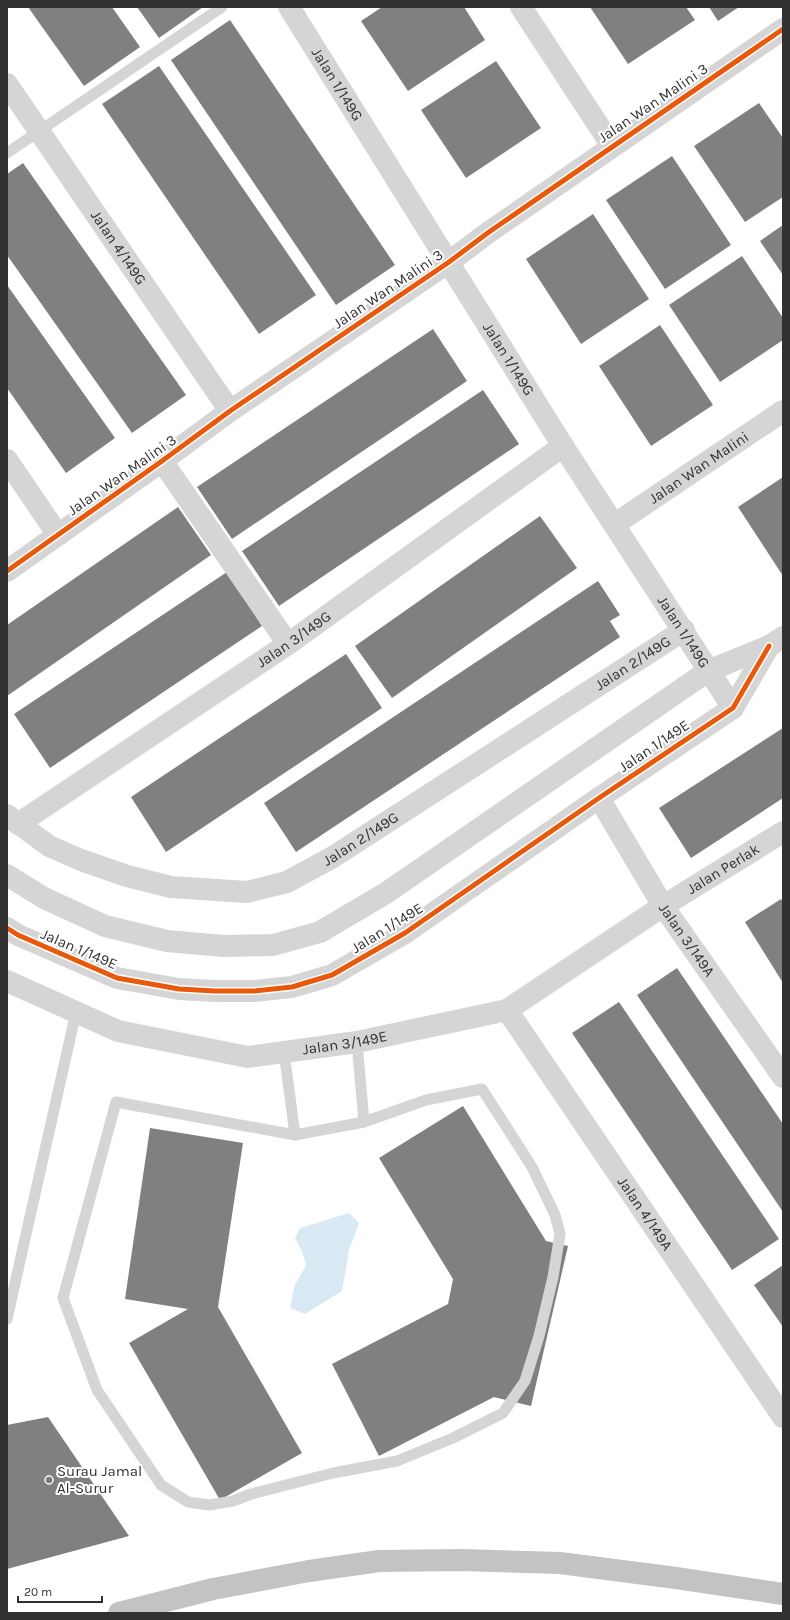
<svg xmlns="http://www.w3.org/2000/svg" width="790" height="1620" font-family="Karla,sans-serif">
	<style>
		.water { fill: #d9e9f4 }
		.building { fill: #808080 }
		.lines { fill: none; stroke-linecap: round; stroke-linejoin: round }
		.service { stroke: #d5d5d5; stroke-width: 11 }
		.minor { stroke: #d5d5d5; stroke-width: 22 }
		.tertiary { stroke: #d5d5d5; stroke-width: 22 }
		.motorway { stroke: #c3c3c3; stroke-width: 22 }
		.cycleway-casing { stroke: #fff; stroke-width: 8 }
		.cycleway { stroke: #e8590c; stroke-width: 5 }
		.poi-dot { fill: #797979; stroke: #fff; stroke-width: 1.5 }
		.labels { text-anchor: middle; stroke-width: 4; stroke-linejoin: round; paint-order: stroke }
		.street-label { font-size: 15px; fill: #313131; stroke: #fff }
		.poi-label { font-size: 15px; fill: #313131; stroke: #fff; text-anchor: start }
	</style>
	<rect width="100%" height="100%" fill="#fff"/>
	<path class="water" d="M 349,1213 L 359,1223 L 349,1250 L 342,1291 L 305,1314 L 290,1308 L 294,1287 L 306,1265 L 302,1251 L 295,1238 L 300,1228 Z"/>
	<g class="building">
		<path d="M 28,7 L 112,7 L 140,47 L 84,86 Z"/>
		<path d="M 137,7 L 203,7 L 159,38 Z"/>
		<path d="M 382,7 L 464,7 L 485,40 L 408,91 L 361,21 Z"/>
		<path d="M 590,7 L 686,7 L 695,20 L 628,64 Z"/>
		<path d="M 709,7 L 739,7 L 718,21 Z"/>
		<path d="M 230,20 L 395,265 L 336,305 L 171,60 Z"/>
		<path d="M 496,61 L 541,128 L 466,178 L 421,110 Z"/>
		<path d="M 159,66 L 316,295 L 259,334 L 102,104 Z"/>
		<path d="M 759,103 L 783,138 L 783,197 L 745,222 L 694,146 Z"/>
		<path d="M 672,156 L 731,245 L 665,289 L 606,200 Z"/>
		<path d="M 23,163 L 186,395 L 132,433 L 7,255 L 7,174 Z"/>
		<path d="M 593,214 L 649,299 L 581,344 L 526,259 Z"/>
		<path d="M 783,225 L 783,275 L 760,241 Z"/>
		<path d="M 742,256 L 783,318 L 783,340 L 720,382 L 669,305 Z"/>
		<path d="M 7,285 L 115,438 L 66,473 L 7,388 Z"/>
		<path d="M 660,325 L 713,405 L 651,446 L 599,366 Z"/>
		<path d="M 433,329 L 467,381 L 232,539 L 197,487 Z"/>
		<path d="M 483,390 L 519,444 L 279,606 L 242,551 Z"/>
		<path d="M 783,477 L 783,576 L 738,507 Z"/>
		<path d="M 178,507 L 211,555 L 7,696 L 7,625 Z"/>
		<path d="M 540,516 L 577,568 L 392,698 L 355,646 Z"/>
		<path d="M 227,572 L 262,626 L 50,768 L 14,714 Z"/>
		<path d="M 598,581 L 620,615 L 610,621 L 620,637 L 296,852 L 264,803 Z"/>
		<path d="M 346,654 L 382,708 L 166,852 L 131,797 Z"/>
		<path d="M 783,728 L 783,798 L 691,858 L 659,808 Z"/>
		<path d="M 781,899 L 783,903 L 783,983 L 745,922 Z"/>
		<path d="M 677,968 L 783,1124 L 783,1212 L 637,995 Z"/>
		<path d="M 619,1002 L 779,1239 L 732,1270 L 572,1033 Z"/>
		<path d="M 463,1106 L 546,1241 L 568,1246 L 531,1406 L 494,1397 L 379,1456 L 332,1364 L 448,1304 L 453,1279 L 379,1158 Z"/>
		<path d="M 150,1128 L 243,1143 L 218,1307 L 302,1453 L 220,1500 L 129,1343 L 188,1309 L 125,1299 Z"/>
		<path d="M 783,1265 L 783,1327 L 754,1285 Z"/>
		<path d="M 48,1417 L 129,1536 L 7,1569 L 7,1425 Z"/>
	</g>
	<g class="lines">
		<g class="service">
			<path d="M 7,153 L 222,7"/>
			<path d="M 357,1042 L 364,1122"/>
			<path d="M 284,1052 L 295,1135"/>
			<path d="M 482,1089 L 532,1167 L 555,1215 L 560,1234 L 553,1277 L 539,1336 L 525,1381 L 503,1413 L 453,1438 L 397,1461 L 333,1473 L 251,1494 L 233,1501 L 209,1505 L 188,1502 L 161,1485 L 97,1390 L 63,1298 L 116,1102 L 295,1135 L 364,1122 L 426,1100 Z"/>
			<path d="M 7,1319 L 76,1012"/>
		</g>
		<g class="minor">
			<path id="s1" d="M 289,7 L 563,446 L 733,708"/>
			<path d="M 521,7 L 612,146"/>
			<path id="s2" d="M 7,84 L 230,411"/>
			<path d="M 7,460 L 58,535"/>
			<path d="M 162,461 L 288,644"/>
			<path id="s3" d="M 615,524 L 783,411"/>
			<path d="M 7,571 L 162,461 L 230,411 L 449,262 L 489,232 L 783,29"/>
			<path id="s4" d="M 599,798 L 663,906 L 783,1077"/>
			<path id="s5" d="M 7,815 L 49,846 L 81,860 L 127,876 L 171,887 L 247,892 L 287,882 L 333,857 L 684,630"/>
			<path id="s6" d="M 18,824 L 288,644 L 563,446"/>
			<path id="s7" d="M 7,981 L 118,1031 L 248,1057 L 357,1042 L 507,1010 L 663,906 L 783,832"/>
			<path id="s8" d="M 507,1010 L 783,1417"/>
		</g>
		<g class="tertiary">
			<path d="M 7,875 L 44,898 L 105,926 L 167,941 L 224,946 L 273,945 L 320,932 L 386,893 L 708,671 L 769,646 L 783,637"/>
			<path d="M 7,928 L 18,935 L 117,978 L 179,989 L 215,991 L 254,991 L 292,987 L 332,975 L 405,933 L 599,798 L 733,708 L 769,646"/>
		</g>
		<path class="motorway" d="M 119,1613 L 213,1589 L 309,1571 L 379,1561 L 461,1560 L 560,1563 L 676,1578 L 783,1594"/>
		<defs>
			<g id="cycleway">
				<path d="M 7,571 L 162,461 L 230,411 L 449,262 L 489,232 L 783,29"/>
				<path d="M 7,928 L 18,935 L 117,978 L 179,989 L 215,991 L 254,991 L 292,987 L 332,975 L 405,933 L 599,798 L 733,708 L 769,646"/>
			</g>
		</defs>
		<use href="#cycleway" class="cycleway-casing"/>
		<use href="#cycleway" class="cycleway"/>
	</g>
	<circle class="poi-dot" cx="49" cy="1480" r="4"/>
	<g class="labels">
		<g class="street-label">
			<text dy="5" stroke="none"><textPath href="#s1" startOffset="91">Jalan 1/149G</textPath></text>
			<text transform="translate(653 103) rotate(-34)" y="5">Jalan Wan Malini 3</text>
			<text dy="5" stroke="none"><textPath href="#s2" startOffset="198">Jalan 4/149G</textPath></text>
			<text transform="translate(388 289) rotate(-34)" y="5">Jalan Wan Malini 3</text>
			<text dy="5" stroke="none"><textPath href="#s1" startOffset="415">Jalan 1/149G</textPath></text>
			<text dy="5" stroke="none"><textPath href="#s3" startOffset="101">Jalan Wan Malini</textPath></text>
			<text transform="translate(122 475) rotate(-35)" y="5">Jalan Wan Malini 3</text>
			<text dy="5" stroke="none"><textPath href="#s1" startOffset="739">Jalan 1/149G</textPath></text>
			<text dy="5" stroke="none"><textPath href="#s6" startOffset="332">Jalan 3/149G</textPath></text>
			<text dy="5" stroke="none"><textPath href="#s5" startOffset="708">Jalan 2/149G</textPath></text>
			<text transform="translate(654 746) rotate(-34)" y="5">Jalan 1/149E</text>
			<text dy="5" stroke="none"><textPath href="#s5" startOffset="384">Jalan 2/149G</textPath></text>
			<text dy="5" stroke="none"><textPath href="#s7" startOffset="776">Jalan Perlak</textPath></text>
			<text transform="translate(387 928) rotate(-32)" y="5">Jalan 1/149E</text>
			<text dy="5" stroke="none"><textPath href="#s4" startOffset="167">Jalan 3/149A</textPath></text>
			<text transform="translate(79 949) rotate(23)" y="5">Jalan 1/149E</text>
			<text dy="5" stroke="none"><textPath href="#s7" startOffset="352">Jalan 3/149E</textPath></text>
			<text dy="5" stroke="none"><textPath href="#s8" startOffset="246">Jalan 4/149A</textPath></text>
		</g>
		<g class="poi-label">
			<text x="57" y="1476">Surau Jamal<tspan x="57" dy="17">Al-Surur</tspan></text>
		</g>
	</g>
	<rect width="790" height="1620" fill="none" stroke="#313131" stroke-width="16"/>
	<path d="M18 1596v6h84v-6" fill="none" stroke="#313131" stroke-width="2"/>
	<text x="24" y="1596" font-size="12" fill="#313131" stroke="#ffffff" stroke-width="3" paint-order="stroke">20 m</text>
</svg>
